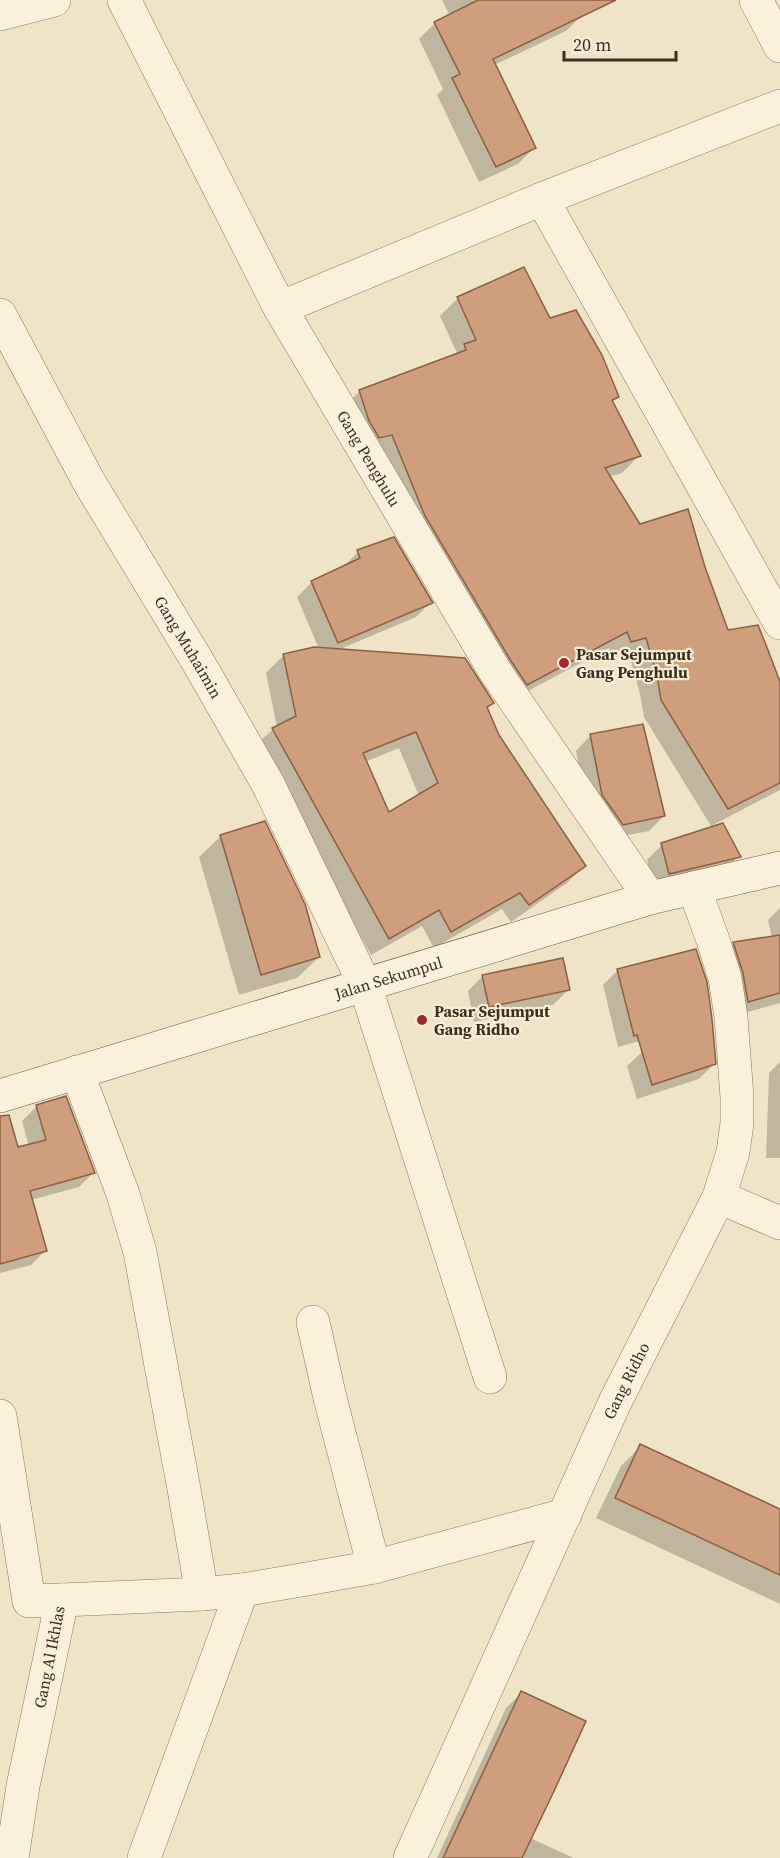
<svg xmlns="http://www.w3.org/2000/svg" width="780" height="1858" font-family="'Source Serif 4',serif">
	<style>
		.shadow { fill: #0003; fill-rule: evenodd }
		.building { fill: #cf9f7d; stroke: #8d5f41; stroke-width: 1.5; fill-rule: evenodd }
		.lines { fill: none; stroke-linecap: round; stroke-linejoin: round }
		.minor-casing { stroke: #8d765c; stroke-width: 34 }
		.secondary-casing { stroke: #6f573f; stroke-width: 34 }
		.minor { stroke: #faf1dc; stroke-width: 33 }
		.secondary { stroke: #faf1dc; stroke-width: 33 }
		.poi-dot { fill: #9e2a2b; stroke: #f7eed8; stroke-width: 2 }
		.labels { text-anchor: middle; stroke-width: 4.5; stroke-linejoin: round; paint-order: stroke }
		.street-label { font-size: 16px; fill: #3d2e20; stroke: #f7eed8 }
		.poi-label { font-size: 16px; font-weight: bold; fill: #3d2e20; stroke: #f7eed8; text-anchor: start }
	</style>
	<rect width="100%" height="100%" fill="#f0e4c8"/>
	<g class="shadow">
		<path d="M 442,0 L 584,0 L 582,15 L 566,31 L 494,65 L 534,148 L 518,164 L 479,182 L 437,95 L 443,89 L 419,39 L 435,23 L 450,16 Z"/>
		<path d="M 523,269 L 549,320 L 617,397 L 611,403 L 639,456 L 622,473 L 609,477 L 640,526 L 703,568 L 727,632 L 780,688 L 780,790 L 711,826 L 644,717 L 640,694 L 629,654 L 613,658 L 609,648 L 509,701 L 342,409 L 360,391 L 454,356 L 457,353 L 440,316 L 458,298 Z"/>
		<path d="M 358,552 L 431,602 L 416,617 L 338,650 L 492,702 L 486,709 L 497,735 L 584,866 L 567,883 L 511,922 L 502,909 L 434,948 L 422,926 L 371,955 L 255,746 L 273,729 L 277,727 L 266,673 L 283,656 L 319,649 L 297,597 L 312,582 L 343,567 ZM 399,748 L 419,796 L 388,814 L 365,762 Z"/>
		<path d="M 591,735 L 664,816 L 649,831 L 607,839 L 588,810 L 576,751 Z"/>
		<path d="M 221,836 L 319,957 L 297,978 L 239,995 L 199,857 Z"/>
		<path d="M 662,845 L 739,856 L 724,871 L 654,889 L 647,860 Z"/>
		<path d="M 780,908 L 780,1003 L 733,1016 L 719,958 L 734,943 L 772,938 L 768,920 Z"/>
		<path d="M 618,970 L 694,1026 L 618,1047 L 603,985 Z"/>
		<path d="M 483,976 L 568,990 L 553,1005 L 474,1022 L 468,991 Z"/>
		<path d="M 642,1052 L 714,1064 L 699,1079 L 637,1099 L 627,1066 Z"/>
		<path d="M 780,1062 L 780,1158 L 766,1158 L 769,1073 Z"/>
		<path d="M 37,1106 L 93,1173 L 79,1187 L 31,1200 L 45,1251 L 31,1265 L 0,1273 L 0,1154 L 29,1146 L 22,1121 Z"/>
		<path d="M 641,1446 L 780,1511 L 780,1604 L 596,1518 L 621,1466 Z"/>
		<path d="M 521,1693 L 530,1838 L 574,1858 L 437,1858 L 506,1708 Z"/>
	</g>
	<g class="building">
		<path d="M 478,0 L 616,0 L 493,59 L 536,148 L 496,167 L 452,78 L 460,74 L 434,22 Z"/>
		<path d="M 524,267 L 550,318 L 576,310 L 602,355 L 619,397 L 612,400 L 641,456 L 605,468 L 640,524 L 688,509 L 705,567 L 728,630 L 758,625 L 768,650 L 780,682 L 780,783 L 728,809 L 661,700 L 657,676 L 646,638 L 631,642 L 627,632 L 527,685 L 511,661 L 425,516 L 392,435 L 379,438 L 369,421 L 359,390 L 466,350 L 464,344 L 476,340 L 457,297 Z"/>
		<path d="M 394,537 L 433,603 L 338,643 L 311,581 L 360,558 L 357,550 Z"/>
		<path d="M 314,647 L 465,658 L 494,703 L 487,707 L 499,735 L 586,866 L 529,905 L 520,893 L 451,932 L 439,910 L 389,939 L 272,728 L 296,716 L 283,654 ZM 416,732 L 438,783 L 389,812 L 363,753 Z"/>
		<path d="M 643,724 L 665,816 L 623,825 L 602,795 L 590,734 Z"/>
		<path d="M 265,821 L 305,904 L 320,957 L 261,975 L 220,835 Z"/>
		<path d="M 723,823 L 741,857 L 669,874 L 661,843 Z"/>
		<path d="M 780,935 L 780,993 L 748,1002 L 743,973 L 733,942 Z"/>
		<path d="M 696,949 L 707,982 L 712,1019 L 716,1064 L 652,1085 L 637,1035 L 634,1036 L 617,969 Z"/>
		<path d="M 563,958 L 570,990 L 489,1007 L 482,975 Z"/>
		<path d="M 66,1096 L 95,1173 L 30,1191 L 47,1251 L 0,1264 L 0,1116 L 9,1115 L 18,1147 L 46,1140 L 36,1105 Z"/>
		<path d="M 640,1444 L 780,1509 L 780,1575 L 615,1498 Z"/>
		<path d="M 521,1691 L 586,1721 L 555,1789 L 522,1858 L 443,1858 Z"/>
	</g>
	<g class="lines">
		<defs>
			<g id="minor">
				<path id="s1" d="M 124,0 L 280,308 L 495,671 L 650,898"/>
				<path d="M 756,0 L 780,46"/>
				<path d="M 0,14 L 54,0"/>
				<path d="M 542,199 L 780,623"/>
				<path d="M 280,308 L 542,199 L 780,106"/>
				<path id="s2" d="M 0,315 L 89,482 L 198,662 L 268,784 L 365,985 L 490,1377"/>
				<path d="M 77,1072 L 123,1194 L 140,1252 L 184,1489 L 202,1594"/>
				<path d="M 719,1197 L 780,1223"/>
				<path d="M 313,1322 L 330,1398 L 374,1567"/>
				<path d="M 0,1416 L 29,1601 L 62,1600 L 23,1786 L 12,1858"/>
				<path d="M 62,1600 L 202,1594 L 242,1590 L 301,1580 L 374,1567 L 565,1515"/>
				<path d="M 144,1858 L 242,1590"/>
				<path id="s3" d="M 410,1858 L 615,1402 L 719,1197 L 733,1152 L 737,1123 L 737,1097 L 731,1017 L 725,978 L 713,940 L 694,888"/>
			</g>
			<g id="secondary">
				<path id="s4" d="M 0,1096 L 650,898 L 780,868"/>
			</g>
		</defs>
		<use href="#minor" class="minor-casing"/>
		<use href="#secondary" class="secondary-casing"/>
		<use href="#minor" class="minor"/>
		<use href="#secondary" class="secondary"/>
	</g>
	<g class="poi-dot">
		<circle cx="564" cy="663" r="6"/>
		<circle cx="422" cy="1020" r="6"/>
	</g>
	<g class="labels">
		<g class="street-label">
			<text dy="6" stroke="none"><textPath href="#s1" startOffset="520">Gang Penghulu</textPath></text>
			<text dy="6" stroke="none"><textPath href="#s2" startOffset="382">Gang Muhaimin</textPath></text>
			<text dy="6" stroke="none"><textPath href="#s4" startOffset="406">Jalan Sekumpul</textPath></text>
			<text dy="6" stroke="none"><textPath href="#s3" startOffset="524">Gang Ridho</textPath></text>
			<text transform="translate(49 1657) rotate(-79)" y="6">Gang Al Ikhlas</text>
		</g>
		<g class="poi-label">
			<text x="576" y="660">Pasar Sejumput<tspan x="576" dy="18">Gang Penghulu</tspan></text>
			<text x="434" y="1017">Pasar Sejumput<tspan x="434" dy="18">Gang Ridho</tspan></text>
		</g>
	</g>
	<path d="M564 51v9h112v-9" fill="none" stroke="#3d2e20" stroke-width="3"/>
	<text x="573" y="51" font-size="18" fill="#3d2e20" stroke="#f7eed8" stroke-width="4.5" paint-order="stroke">20 m</text>
</svg>
